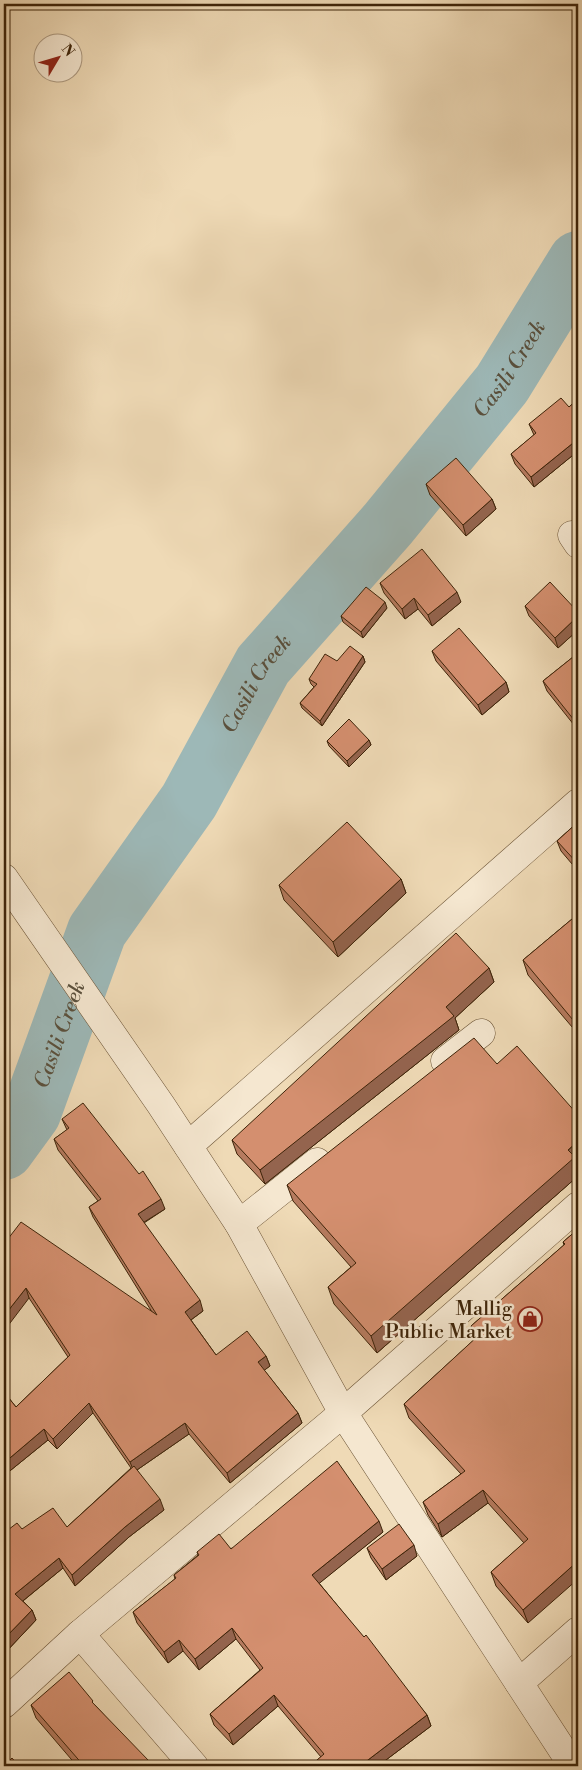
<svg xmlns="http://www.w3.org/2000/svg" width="582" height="1770" font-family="'Libre Bodoni',serif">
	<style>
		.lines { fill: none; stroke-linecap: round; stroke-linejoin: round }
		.river { stroke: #9db8b7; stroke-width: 60 }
		.minor-casing { stroke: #6a5234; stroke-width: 29 }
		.minor { stroke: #f5e7d0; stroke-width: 28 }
		.wall { fill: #b67b5f; stroke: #3e2409 }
		.shaded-wall { fill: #94644e; stroke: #3e2409 }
		.building { fill: #d48f6f; stroke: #3e2409 }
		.labels { text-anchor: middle; stroke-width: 5; stroke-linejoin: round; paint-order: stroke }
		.poi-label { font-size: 20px; fill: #3e2409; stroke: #f5e7d0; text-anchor: end }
		.water-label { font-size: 21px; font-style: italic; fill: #5a503d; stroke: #f5e7d0 }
	</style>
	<rect width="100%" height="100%" fill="#efdab6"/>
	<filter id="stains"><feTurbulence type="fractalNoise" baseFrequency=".004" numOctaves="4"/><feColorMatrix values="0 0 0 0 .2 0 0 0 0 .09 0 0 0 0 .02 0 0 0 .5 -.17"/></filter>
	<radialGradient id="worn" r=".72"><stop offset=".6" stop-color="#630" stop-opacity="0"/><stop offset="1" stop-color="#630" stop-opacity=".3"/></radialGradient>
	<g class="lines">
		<path class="river" id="s1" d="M 4,1150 L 31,1113 L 97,931 L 189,801 L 263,665 L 388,524 L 502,384 L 578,261"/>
		<defs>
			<g id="minor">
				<path d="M 572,535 L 578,544"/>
				<path d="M 4,878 L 161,1105 L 239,1224 L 343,1413 L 573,1766"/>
				<path d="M 445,1061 L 481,1033"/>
				<path d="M 188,1146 L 578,803"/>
				<path d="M 239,1224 L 317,1162"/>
				<path d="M 80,1634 L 194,1766"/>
				<path d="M 519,1683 L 578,1631"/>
				<path d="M 4,1704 L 80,1634 L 343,1413 L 578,1206"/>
			</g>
		</defs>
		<use href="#minor" class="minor-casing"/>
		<use href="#minor" class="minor"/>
	</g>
	<g class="wall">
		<path d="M 578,399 L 578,451 L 534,487 L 515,464 L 511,454 L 534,435 L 529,424 L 569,407 Z"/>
		<path d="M 426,484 L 492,499 L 496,509 L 466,536 L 430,495 Z"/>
		<path d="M 380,583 L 461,602 L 432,626 L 418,609 L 405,619 L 384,593 Z"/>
		<path d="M 525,606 L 578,612 L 578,630 L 558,648 L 529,616 Z"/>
		<path d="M 387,608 L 363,638 L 343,622 L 341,616 Z"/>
		<path d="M 432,651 L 506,682 L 509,692 L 482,715 L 436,661 Z"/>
		<path d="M 578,653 L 578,730 L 547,691 L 543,681 Z"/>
		<path d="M 363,656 L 365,662 L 322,726 L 302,708 L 300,703 L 314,687 L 311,684 L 309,679 Z"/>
		<path d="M 369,740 L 371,745 L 349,767 L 329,746 L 327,741 Z"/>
		<path d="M 578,822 L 578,871 L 561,851 L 557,841 Z"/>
		<path d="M 401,879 L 406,893 L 338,957 L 284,900 L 279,885 Z"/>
		<path d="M 578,914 L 578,1034 L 528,975 L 523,960 Z"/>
		<path d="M 489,968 L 494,982 L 455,1018 L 459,1030 L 265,1184 L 237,1154 L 232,1140 Z"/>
		<path d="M 497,1064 L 578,1115 L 578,1162 L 577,1163 L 578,1166 L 578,1176 L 377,1353 L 334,1304 L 328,1287 L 351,1267 L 293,1201 L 287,1185 Z"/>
		<path d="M 62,1119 L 165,1209 L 144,1223 L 203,1311 L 191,1320 L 216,1355 L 266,1356 L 270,1366 L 264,1370 L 298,1413 L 302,1423 L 230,1483 L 189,1434 L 137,1470 L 164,1510 L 129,1537 L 75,1586 L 63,1568 L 23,1601 L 32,1610 L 36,1620 L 4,1654 L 22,1529 L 67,1527 L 131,1468 L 93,1413 L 57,1449 L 48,1440 L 11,1470 L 4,1477 L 4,1392 L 16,1407 L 68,1357 L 29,1298 L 4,1244 L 152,1312 L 93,1217 L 89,1207 L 98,1201 L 58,1150 L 54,1139 L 67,1130 Z"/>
		<path d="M 578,1229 L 528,1623 L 496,1586 L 491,1572 L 524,1543 L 488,1503 L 442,1537 L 428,1515 L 423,1502 L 461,1474 L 409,1418 L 404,1404 L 476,1338 L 471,1326 L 564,1245 L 563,1242 Z"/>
		<path d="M 383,1532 L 319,1583 L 427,1715 L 431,1726 L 378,1766 L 310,1766 L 321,1757 L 278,1706 L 233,1745 L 214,1725 L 210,1714 L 260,1670 L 236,1639 L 199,1670 L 183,1651 L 168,1663 L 137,1623 L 133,1612 L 175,1579 L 174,1575 L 198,1555 L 197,1552 Z"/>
		<path d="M 367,1548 L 417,1556 L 386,1580 L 371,1558 Z"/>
		<path d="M 31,1705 L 95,1705 L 150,1766 L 77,1766 L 36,1718 Z"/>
	</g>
	<g class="shaded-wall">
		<path d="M 578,439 L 578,451 L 534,487 L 531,477 Z"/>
		<path d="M 492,499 L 496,509 L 466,536 L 463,525 Z"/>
		<path d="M 457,592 L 461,602 L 432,626 L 428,615 Z"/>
		<path d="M 414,598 L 418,609 L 405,619 L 402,609 Z"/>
		<path d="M 385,602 L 387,608 L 363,638 L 361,632 Z"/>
		<path d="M 578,616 L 578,630 L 558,648 L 555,638 Z"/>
		<path d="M 363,656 L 365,662 L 322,726 L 320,721 Z"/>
		<path d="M 506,682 L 509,692 L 482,715 L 478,705 Z"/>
		<path d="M 369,740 L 371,745 L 349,767 L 347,761 Z"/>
		<path d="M 401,879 L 406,893 L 338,957 L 333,942 Z"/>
		<path d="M 489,968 L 494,982 L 455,1018 L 459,1030 L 265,1184 L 260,1170 L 446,1007 Z"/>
		<path d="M 578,1141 L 578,1162 L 577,1163 L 578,1166 L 578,1176 L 377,1353 L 371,1336 Z"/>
		<path d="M 161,1199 L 165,1209 L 141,1224 L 138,1214 Z"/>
		<path d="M 26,1288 L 29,1298 L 4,1331 L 4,1316 Z"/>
		<path d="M 200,1300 L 203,1311 L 188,1322 L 185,1312 Z"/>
		<path d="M 266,1356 L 270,1366 L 262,1372 L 258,1362 Z"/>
		<path d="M 89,1403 L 93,1413 L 57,1449 L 53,1439 Z"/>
		<path d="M 298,1413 L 302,1423 L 230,1483 L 227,1473 Z"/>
		<path d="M 185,1423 L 189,1434 L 134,1472 L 130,1462 Z"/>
		<path d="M 44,1429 L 48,1440 L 11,1470 L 4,1477 L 4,1463 Z"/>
		<path d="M 483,1490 L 488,1503 L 442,1537 L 438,1524 Z"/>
		<path d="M 160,1499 L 164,1510 L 129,1537 L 75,1586 L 72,1575 L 125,1527 Z"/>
		<path d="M 379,1521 L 383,1532 L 316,1586 L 312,1575 Z"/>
		<path d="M 414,1545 L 417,1556 L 386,1580 L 382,1569 Z"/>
		<path d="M 59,1558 L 63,1568 L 19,1604 L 15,1594 Z"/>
		<path d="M 578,1561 L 578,1579 L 528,1623 L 523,1610 Z"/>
		<path d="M 32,1610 L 36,1620 L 4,1654 L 4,1639 Z"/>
		<path d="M 232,1628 L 236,1639 L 199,1670 L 195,1659 Z"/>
		<path d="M 179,1640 L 183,1651 L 168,1663 L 164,1652 Z"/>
		<path d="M 274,1695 L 278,1706 L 233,1745 L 229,1734 Z"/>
		<path d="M 427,1715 L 431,1726 L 378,1766 L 365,1766 L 364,1763 Z"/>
		<path d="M 149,1761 L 150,1766 L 143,1766 Z"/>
	</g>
	<g class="building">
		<path d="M 561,398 L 569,407 L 578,399 L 578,439 L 531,477 L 511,454 L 536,433 L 529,424 Z"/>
		<path d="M 456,458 L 492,499 L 463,525 L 426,484 Z"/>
		<path d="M 422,549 L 457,592 L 428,615 L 414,598 L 402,609 L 380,583 Z"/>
		<path d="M 550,582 L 578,612 L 578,616 L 555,638 L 525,606 Z"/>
		<path d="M 366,587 L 385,602 L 361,632 L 341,616 Z"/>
		<path d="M 459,628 L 506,682 L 478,705 L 432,651 Z"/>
		<path d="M 350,646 L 363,656 L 320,721 L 300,703 L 317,684 L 309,679 L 325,654 L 337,661 Z"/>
		<path d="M 578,653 L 578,725 L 543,681 Z"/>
		<path d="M 349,719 L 369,740 L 347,761 L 327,741 Z"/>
		<path d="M 347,822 L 401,879 L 333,942 L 279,885 Z"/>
		<path d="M 578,822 L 578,864 L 557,841 Z"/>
		<path d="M 578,914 L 578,1026 L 523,960 Z"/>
		<path d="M 456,933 L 489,968 L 446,1007 L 454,1016 L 260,1170 L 232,1140 Z"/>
		<path d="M 474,1038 L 497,1064 L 517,1046 L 578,1115 L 578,1141 L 568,1150 L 575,1157 L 371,1336 L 328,1287 L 356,1263 L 287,1185 Z"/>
		<path d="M 83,1103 L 139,1174 L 143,1171 L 161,1199 L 138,1214 L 200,1300 L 185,1312 L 216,1355 L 247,1331 L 266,1356 L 258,1362 L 298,1413 L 227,1473 L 185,1423 L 130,1462 L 89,1403 L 53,1439 L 44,1429 L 4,1463 L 4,1392 L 16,1407 L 70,1355 L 26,1288 L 4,1316 L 4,1244 L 21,1222 L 157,1315 L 89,1207 L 101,1199 L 54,1139 L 69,1128 L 62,1119 Z"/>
		<path d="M 578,1229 L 578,1561 L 523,1610 L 491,1572 L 528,1539 L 483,1490 L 438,1524 L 423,1502 L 465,1471 L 404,1404 L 479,1335 L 471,1326 L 565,1244 L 563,1242 Z"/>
		<path d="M 337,1461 L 379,1521 L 312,1575 L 364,1637 L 366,1635 L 427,1715 L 364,1763 L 367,1766 L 310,1766 L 324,1754 L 274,1695 L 229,1734 L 210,1714 L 263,1668 L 232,1628 L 195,1659 L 179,1640 L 164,1652 L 133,1612 L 176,1578 L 174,1575 L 199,1555 L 197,1552 L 219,1534 L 231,1549 Z"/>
		<path d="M 134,1466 L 160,1499 L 125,1527 L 72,1575 L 59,1558 L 15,1594 L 32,1610 L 4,1639 L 4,1533 L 17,1523 L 22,1529 L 53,1508 L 67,1527 Z"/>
		<path d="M 399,1524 L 414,1545 L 382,1569 L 367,1548 Z"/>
		<path d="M 69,1672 L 93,1701 L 92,1702 L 149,1761 L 143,1766 L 84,1766 L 31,1705 Z"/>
		<path d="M 12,1758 L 19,1766 L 4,1766 Z"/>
	</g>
	<defs>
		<symbol id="shop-ring" viewBox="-11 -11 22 22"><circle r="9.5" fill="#f5e7d0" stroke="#8f2418" stroke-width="1.5"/><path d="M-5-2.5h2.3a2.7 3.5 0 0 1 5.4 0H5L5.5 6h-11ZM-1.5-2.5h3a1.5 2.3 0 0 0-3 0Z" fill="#8f2418"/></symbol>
	</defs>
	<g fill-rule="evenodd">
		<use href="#shop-ring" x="516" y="1305" width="28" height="28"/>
	</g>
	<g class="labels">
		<g class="poi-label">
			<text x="512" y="1315">Mallig<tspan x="512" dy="23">Public Market</tspan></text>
		</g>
		<g class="water-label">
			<text dy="7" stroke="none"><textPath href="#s1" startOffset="939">Casili Creek</textPath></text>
			<text dy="7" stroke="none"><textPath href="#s1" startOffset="534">Casili Creek</textPath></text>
			<text dy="7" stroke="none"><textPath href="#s1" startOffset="129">Casili Creek</textPath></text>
		</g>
	</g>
	<rect width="582" height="1770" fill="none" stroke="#efdab6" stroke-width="20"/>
	<rect x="5" y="5" width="572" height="1760" fill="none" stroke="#3e2409" stroke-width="2.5"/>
	<rect x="10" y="10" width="562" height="1750" fill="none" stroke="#3e2409"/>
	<g transform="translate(58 58) rotate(52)"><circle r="24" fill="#f5e7d0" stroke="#ac9980"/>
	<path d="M0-4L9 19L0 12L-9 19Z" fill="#8f2418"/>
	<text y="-8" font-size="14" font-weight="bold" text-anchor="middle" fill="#3e2409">N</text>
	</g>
	<rect width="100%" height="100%" filter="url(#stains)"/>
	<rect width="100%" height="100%" fill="url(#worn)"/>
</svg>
